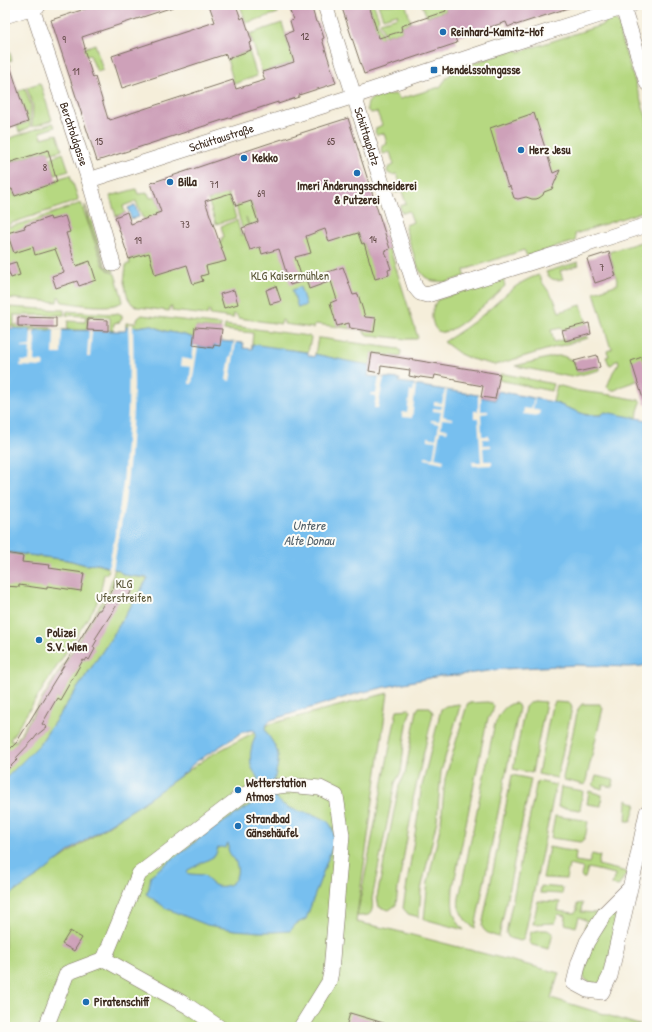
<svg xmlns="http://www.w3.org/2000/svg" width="652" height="1032" font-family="'Patrick Hand',sans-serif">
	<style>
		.green { fill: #b6d881; stroke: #788150 }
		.water { fill: #77bfef; stroke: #597486; fill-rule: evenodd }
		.pier { fill: #f5eeda }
		.building { fill: #cea1b9 }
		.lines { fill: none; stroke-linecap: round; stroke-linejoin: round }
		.minor-casing { stroke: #7c6f60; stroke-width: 16 }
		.minor { stroke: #fff; stroke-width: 15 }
		.poi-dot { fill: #1f6fb2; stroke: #fdfcf7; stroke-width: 1.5 }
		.labels { text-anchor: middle; stroke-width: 4; stroke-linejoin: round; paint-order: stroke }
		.number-label { font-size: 10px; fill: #604845 }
		.poi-label { font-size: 12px; font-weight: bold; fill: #3b2a1e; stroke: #fdfcf7; text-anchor: start }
		.street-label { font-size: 12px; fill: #3b2a1e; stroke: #fdfcf7 }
		.park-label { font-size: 12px; fill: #5a5637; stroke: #fdfcf7 }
		.water-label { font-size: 13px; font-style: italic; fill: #505e67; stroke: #fdfcf7 }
	</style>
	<rect width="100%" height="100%" fill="#fdfcf7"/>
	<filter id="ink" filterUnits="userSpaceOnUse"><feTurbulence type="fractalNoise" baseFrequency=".025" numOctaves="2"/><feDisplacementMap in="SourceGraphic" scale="8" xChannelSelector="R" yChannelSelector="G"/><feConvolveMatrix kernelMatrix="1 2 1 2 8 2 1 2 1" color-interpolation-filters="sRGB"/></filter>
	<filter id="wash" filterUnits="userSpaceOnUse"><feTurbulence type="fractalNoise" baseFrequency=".012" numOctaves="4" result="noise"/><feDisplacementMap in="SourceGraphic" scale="16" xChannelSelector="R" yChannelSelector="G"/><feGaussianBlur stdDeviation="0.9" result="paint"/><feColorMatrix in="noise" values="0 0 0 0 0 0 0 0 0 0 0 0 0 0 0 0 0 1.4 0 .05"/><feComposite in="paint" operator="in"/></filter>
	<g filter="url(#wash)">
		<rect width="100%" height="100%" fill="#f5eeda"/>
		<g class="green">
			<path d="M 240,5 L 250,5 L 256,8 L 262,6 L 263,5 L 276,5 L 278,13 L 246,23 Z"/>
			<path d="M 369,5 L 374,5 L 379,19 L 377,21 L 383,37 L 379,38 Z"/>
			<path d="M 378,5 L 406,5 L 411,23 L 401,26 L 402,31 L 385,36 L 380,22 L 398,17 L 397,14 L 383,18 Z"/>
			<path d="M 422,5 L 444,5 L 446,11 L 427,17 Z"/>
			<path d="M 612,19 C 619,21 621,27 623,33 L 620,36 L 647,119 L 647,210 L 575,234 L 576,241 L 527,256 L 524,250 L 464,270 L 465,276 L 447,282 L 433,281 L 425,277 L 420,271 L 418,267 L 405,228 L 406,225 L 413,222 L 409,211 L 403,213 L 401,211 L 400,206 L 406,204 L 402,191 L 396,193 L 393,190 L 394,186 L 400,183 L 397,174 L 392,175 L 388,173 L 387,171 L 388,168 L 394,165 L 390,152 L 383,154 L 381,151 L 382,146 L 387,144 L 384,133 L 377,135 L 375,132 L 376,128 L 382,125 L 377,112 L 371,113 L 367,110 C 366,94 384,96 395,94 L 400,99 L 440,87 L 448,76 L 459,68 L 516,49 L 519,52 L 605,24 L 605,21 Z"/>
			<path d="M 282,23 L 294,62 L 262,72 L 250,34 Z"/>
			<path d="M 5,37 L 12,60 L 9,61 L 5,50 Z"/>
			<path d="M 95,44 L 103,70 L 97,72 L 90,55 L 84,56 L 82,49 Z"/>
			<path d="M 249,51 L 257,76 L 234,84 L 227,59 Z"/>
			<path d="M 40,83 L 52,120 L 32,127 L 33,106 L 27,87 Z"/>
			<path d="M 25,88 L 31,106 L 30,127 L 19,132 L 17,126 L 28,122 L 18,91 Z"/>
			<path d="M 53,123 L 55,127 L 40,132 L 42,138 L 57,134 L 62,150 L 49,154 L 47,150 L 5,164 L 5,140 Z"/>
			<path d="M 63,153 L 69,171 L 55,175 L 50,158 Z"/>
			<path d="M 70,175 L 78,198 L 77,201 L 9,224 L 9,227 L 37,219 L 81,203 L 103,265 L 109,271 L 115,274 L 122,297 L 122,302 C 110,310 77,304 63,302 L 61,301 L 60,297 L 58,297 L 57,302 L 5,298 L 5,191 L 12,189 L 15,196 L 57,182 L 57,179 Z"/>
			<path d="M 338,175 L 362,244 L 364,243 L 368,256 L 390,249 L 418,338 L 417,339 L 407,339 L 368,335 L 364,333 L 364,330 L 315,324 L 313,328 L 284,324 L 284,321 L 282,320 L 281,324 L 238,318 L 237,315 L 233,314 L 234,318 L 210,315 L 210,311 L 208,311 L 207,315 L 172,311 L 172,307 L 169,307 L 169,311 L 138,307 L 132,304 L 128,298 L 124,282 L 126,265 L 128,264 L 130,264 L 129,259 L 172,246 L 222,242 L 221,238 L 224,237 L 221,226 L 237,220 L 241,235 L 244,234 L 243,231 L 250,228 L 246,217 L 249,228 L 246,229 L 245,227 L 242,228 L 236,206 L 241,204 L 245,185 L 263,238 L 304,223 L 308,235 L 331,226 Z"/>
			<path d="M 136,189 L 138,194 L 148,193 L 150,198 L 156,196 L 161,212 L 155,214 L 161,234 L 148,231 L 144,218 L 142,217 L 136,201 L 123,206 L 125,213 L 116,216 L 110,196 Z"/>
			<path d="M 228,193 L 236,218 L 216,224 L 208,200 Z"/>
			<path d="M 85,205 L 91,220 L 106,266 L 113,267 L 114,272 L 110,270 L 105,266 L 88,220 Z"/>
			<path d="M 647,240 L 647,367 L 642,368 L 645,378 L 625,385 L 615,390 L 610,390 L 607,387 L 613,372 L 619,363 L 618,359 L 611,365 L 609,364 L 606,357 L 609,356 L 607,351 L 612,349 L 612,347 L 610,346 L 594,292 L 618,284 L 609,252 Z"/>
			<path d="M 578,262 L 579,265 L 560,271 L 563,279 C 555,281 550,280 546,272 Z"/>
			<path d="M 539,275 L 542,282 L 554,299 L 559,312 L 581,305 L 587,324 L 562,330 L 561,328 L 551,330 L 554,342 L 565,339 L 565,341 L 587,336 L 588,338 L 549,349 L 495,365 L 471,359 L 460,354 L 444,342 C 458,333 472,324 485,313 C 503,298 515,282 539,275 Z"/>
			<path d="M 503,278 L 505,286 C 494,297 457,331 444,332 C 439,333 436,330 434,326 C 430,315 432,310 437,300 Z"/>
			<path d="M 7,307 L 64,310 L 64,315 L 13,315 L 14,316 L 14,325 L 18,325 L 18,326 L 51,328 L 51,330 L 54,330 L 54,339 C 49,343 43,344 38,340 L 36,329 L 18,329 L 29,331 L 29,338 L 22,340 C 11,336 17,333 13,326 L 9,326 L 8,328 L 10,328 C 11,335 10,336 7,341 L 5,341 L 5,315 L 6,314 Z"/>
			<path d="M 67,311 L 113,314 L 118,313 L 122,315 L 122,318 L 120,322 L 114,323 L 113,331 L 110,331 L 110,318 L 109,317 L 88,316 L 87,330 L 89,330 L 62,330 L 67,330 L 68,321 L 85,322 L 86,316 L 66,315 Z"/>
			<path d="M 142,315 L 221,325 L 220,329 L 196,327 L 194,338 L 185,335 L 165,331 L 150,325 L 138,327 L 126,326 L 126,323 L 136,323 L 138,318 Z"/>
			<path d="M 225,325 L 309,336 L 311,338 L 308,352 L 289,350 L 251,355 L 253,333 L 224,330 Z"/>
			<path d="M 318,338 L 320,338 L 399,349 L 401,351 L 400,357 L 372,353 L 368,376 L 315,354 Z"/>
			<path d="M 556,356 L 563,356 L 574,361 L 577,372 L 600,367 L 600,370 L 571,377 L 515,366 Z"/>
			<path d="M 500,374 L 505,374 L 553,384 L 551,391 L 499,380 Z"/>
			<path d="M 557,385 L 579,391 L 611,395 L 639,400 L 641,402 L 638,411 L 637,419 L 605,413 C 591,421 567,407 553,402 Z"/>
			<path d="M 5,552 L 68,560 L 86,565 L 97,564 L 106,567 L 110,567 L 107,574 L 104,574 L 100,594 L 96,605 L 10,740 L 16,741 L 108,592 L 115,568 C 119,570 121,574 125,575 C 133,577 141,577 148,578 L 110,640 L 39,745 L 5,779 Z"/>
			<path d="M 388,693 L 356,922 L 389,929 L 559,973 L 551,998 L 646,1027 L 5,1027 L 5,897 L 211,755 L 270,724 Z"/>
			<path d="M 534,701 L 546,702 L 532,773 L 513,769 L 525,707 L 529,703 Z"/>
			<path d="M 488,702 L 492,704 L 494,706 L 493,710 L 488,719 L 485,730 L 453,888 C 452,907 451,915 464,930 L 424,919 L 428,882 L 441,823 L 445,779 L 467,705 L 468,703 Z"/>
			<path d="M 555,702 L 570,703 L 572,708 L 557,778 L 538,774 L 551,710 Z"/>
			<path d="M 515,703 L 518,705 L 519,708 L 475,928 C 467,924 461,915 459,907 C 458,904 459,901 459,898 L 494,727 C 498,716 503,705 515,703 Z"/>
			<path d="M 459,704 L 460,706 L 441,772 L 437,820 L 421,890 L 419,917 L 408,914 L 403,908 L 418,815 L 421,790 L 441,709 L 446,706 Z"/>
			<path d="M 582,704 L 600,704 L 603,708 L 585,785 L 564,780 L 563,778 L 578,709 Z"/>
			<path d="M 419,707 L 430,707 L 433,713 L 413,799 L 412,811 L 398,888 L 396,905 L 389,910 L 379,907 L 377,897 L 399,786 L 405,774 L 417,710 Z"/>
			<path d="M 410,709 L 411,710 L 408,719 L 404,744 L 402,764 L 401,772 L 395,783 L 372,899 C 373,904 373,913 368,915 C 365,916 360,916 357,916 L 397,710 Z"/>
			<path d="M 512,775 L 531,779 L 499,937 C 492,935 484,933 482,926 Z"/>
			<path d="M 596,776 L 614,780 L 612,787 L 603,785 L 602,789 L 593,786 Z"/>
			<path d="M 537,781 L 556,785 L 525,934 L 523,940 L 520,941 L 509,938 L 506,933 Z"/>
			<path d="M 561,787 L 583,791 L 580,810 L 558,807 Z"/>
			<path d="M 589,791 L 602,795 L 601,806 L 587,804 Z"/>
			<path d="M 627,800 L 636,804 L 631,821 L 626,821 Z"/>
			<path d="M 555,816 L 584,820 L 588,822 C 586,829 587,840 580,842 L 551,838 Z"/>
			<path d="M 549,847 L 576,852 L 575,861 L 589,863 L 592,854 L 600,856 L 598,865 L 627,872 L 619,886 L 612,885 L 615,874 L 588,868 L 585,878 L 583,878 L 581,876 L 583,868 L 569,865 L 566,879 L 543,878 Z"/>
			<path d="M 541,886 L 563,888 L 562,894 L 540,893 Z"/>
			<path d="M 538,901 L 560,902 L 558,911 L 574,913 L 577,911 L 577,904 L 582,903 L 581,912 L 600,913 L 591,926 L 584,928 L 587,921 L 579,917 L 576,927 L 565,924 L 566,916 L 558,914 L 555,923 L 533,924 Z"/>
			<path d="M 614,911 L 618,912 L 605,978 L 600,984 C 593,984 586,982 583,976 L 592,942 Z"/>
			<path d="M 540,930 L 547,930 L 553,933 L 549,949 L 532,945 L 529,942 L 531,932 Z"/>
		</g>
		<g class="water">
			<path d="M 135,205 L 139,217 L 131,219 L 128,208 Z"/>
			<path d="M 300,287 L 306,305 L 298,308 L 292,290 Z"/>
			<path d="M 150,325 L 165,331 L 185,335 L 194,338 L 193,345 L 213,348 L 214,345 L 220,341 L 244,343 L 243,348 L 252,349 L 252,344 L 305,352 L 308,352 L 308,355 L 314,357 L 315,354 L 352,362 L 370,365 L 368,376 L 400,379 L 399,382 L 414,384 L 414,385 L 478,395 L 481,395 L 481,397 L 495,400 L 498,391 L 553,402 L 586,415 L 601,415 L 605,412 L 647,420 L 647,663 L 643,666 L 628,667 L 577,665 L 503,669 L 459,675 L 440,676 L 399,684 L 359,693 L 271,720 C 269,722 266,725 265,728 C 265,733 277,745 278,755 C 280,771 266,789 280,802 C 299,819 340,807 333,845 L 306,919 L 296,924 L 290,931 L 274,932 L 260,932 L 235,930 L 207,925 L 167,909 L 146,894 L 149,888 L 151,875 L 207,833 L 261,798 C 267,786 254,776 251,765 C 249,754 252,744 256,734 L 255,731 L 252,730 L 243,732 L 197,761 L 192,765 L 187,771 L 137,807 L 108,825 L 68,852 L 40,875 L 5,898 L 5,779 L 39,745 L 110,640 L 148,578 C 139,576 124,578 118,570 L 97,564 L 86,565 L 68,560 L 5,552 L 5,328 L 29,329 L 30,332 L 35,332 L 36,330 L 124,331 L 126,330 L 126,326 L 138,327 ZM 228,843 C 229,846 227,848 229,852 C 230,855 232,856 234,859 C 240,868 238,881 228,885 C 223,887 217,887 213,884 C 209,882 208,878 204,875 L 190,874 L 187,873 L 188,870 L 215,856 L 218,848 L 222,847 L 225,848 Z"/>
		</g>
		<g class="pier">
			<path d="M 128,324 L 133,324 L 134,386 L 133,411 L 130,457 L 125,503 L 113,570 L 108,569 L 117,525 L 123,483 L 125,457 L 128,411 L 129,353 Z"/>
			<path d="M 54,330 L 62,330 L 61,354 L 53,354 Z"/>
			<path d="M 89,330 L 92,331 L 90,357 L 87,357 Z"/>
			<path d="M 31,332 L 34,332 L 34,337 L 35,338 L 34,361 L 44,362 L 43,367 L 20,366 L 21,361 L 29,361 L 30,348 L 20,348 L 20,347 L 30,346 Z"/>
			<path d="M 234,342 L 236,342 L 230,381 L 226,380 L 230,357 L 231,357 Z"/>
			<path d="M 194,345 L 198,346 L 192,384 L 189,384 L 191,367 L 181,366 L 182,358 L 192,360 Z"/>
			<path d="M 379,377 L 384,378 L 378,408 L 374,408 L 376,396 L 370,395 L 371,393 L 376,393 Z"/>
			<path d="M 414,385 L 416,386 L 412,418 L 402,417 L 402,412 L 407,413 L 410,391 L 413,391 Z"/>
			<path d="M 445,390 L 447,390 L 443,416 L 452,418 L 452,420 L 442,419 L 441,428 L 448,429 L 447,432 L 440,431 L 435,458 L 444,460 L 443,463 L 425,459 L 425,457 L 433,458 L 436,441 L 428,440 L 428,437 L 436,439 L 439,424 L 431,422 L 431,420 L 439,421 L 441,412 L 433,411 L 433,408 L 441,409 L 442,406 L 434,405 L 434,402 L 442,403 Z"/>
			<path d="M 478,395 L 481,395 L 481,411 L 488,411 L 488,413 L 481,414 L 482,436 L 489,436 L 489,439 L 483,439 L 483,445 L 491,445 L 491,447 L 483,448 L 484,461 L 492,461 L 492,465 L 473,466 L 472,462 L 481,462 L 478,418 L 474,418 L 474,411 L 478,411 Z"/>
			<path d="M 534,398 L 535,398 L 533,409 L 540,411 L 539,416 L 523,414 L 524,408 L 531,409 Z"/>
		</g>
		<g id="blocks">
			<g class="building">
				<path d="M 97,5 L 173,5 L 173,7 L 82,37 L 85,48 L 84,49 L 93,78 L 95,77 L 108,119 L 109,118 L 110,120 L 233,80 L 236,89 L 265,80 L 262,72 L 294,62 L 285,34 L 293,31 L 290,21 L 293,20 L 288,5 L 311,5 L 316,22 L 319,23 L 324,38 L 322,39 L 336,83 L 299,95 L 299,97 L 278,104 L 278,102 L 97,161 L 51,20 Z"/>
				<path d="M 209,5 L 236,5 L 241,19 L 244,17 L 252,42 L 249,43 L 251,50 L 227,59 L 226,54 L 122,88 L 112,56 L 215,22 Z"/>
				<path d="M 341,5 L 369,5 L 379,38 L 402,31 L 401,26 L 446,11 L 444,5 L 571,5 L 571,7 L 516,25 L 515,24 L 508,27 L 506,22 L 455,38 L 457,43 L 364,74 Z"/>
				<path d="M 7,56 L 28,122 L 5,130 L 5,57 Z"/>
				<path d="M 534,113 L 553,173 L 560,170 L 552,189 L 544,192 L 543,195 L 539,198 L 536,199 L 532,199 L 526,197 L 518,199 L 514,198 L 510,186 L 508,187 L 490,128 Z"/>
				<path d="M 348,118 L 390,249 L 385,251 L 391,269 L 388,270 L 389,275 L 375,279 L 364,243 L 362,244 L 358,233 L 329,242 L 325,229 L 306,236 L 311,253 L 295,257 L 303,281 L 290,285 L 279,249 L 262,254 L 260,247 L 250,250 L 242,228 L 258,222 L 251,201 L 236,206 L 231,193 L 205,201 L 226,261 L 206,266 L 208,274 L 201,276 L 203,281 L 193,284 L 187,265 L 155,275 L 149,253 L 129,259 L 115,217 L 127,212 L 131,224 L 156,215 L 155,214 L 161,212 L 151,183 L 267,144 Z"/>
				<path d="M 48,150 L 57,182 L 15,196 L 12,189 L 5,191 L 5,164 Z"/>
				<path d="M 65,216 L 70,232 L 66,233 L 76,266 L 90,261 L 96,280 L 79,286 L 77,281 L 56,288 L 52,276 L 64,272 L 55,249 L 35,255 L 33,247 L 14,253 L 7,233 L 25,228 L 24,226 L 50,217 L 51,220 Z"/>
				<path d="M 609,252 L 616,276 L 595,283 L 587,259 Z"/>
				<path d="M 16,262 L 20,275 L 11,278 L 6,265 Z"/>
				<path d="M 343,267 L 353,295 L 358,294 L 365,317 L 376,318 L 374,332 L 350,328 L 349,323 L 337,326 L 330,303 L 337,300 L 331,281 L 309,289 L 306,279 Z"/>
				<path d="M 276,286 L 281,301 L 270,304 L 266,290 Z"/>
				<path d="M 234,290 L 238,304 L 224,308 L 220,294 Z"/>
				<path d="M 18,317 L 56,318 L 56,327 L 18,326 Z"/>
				<path d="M 88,319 L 108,320 L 108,331 L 87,330 Z"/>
				<path d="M 589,323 L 591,334 L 565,341 L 562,330 Z"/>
				<path d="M 195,327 L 222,329 L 220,346 L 214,345 L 213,348 L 193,345 Z"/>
				<path d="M 372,353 L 500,374 L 495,399 L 481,397 L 483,386 L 455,381 L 455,379 L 435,375 L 434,379 L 420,377 L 419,378 L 409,376 L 410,370 L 381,366 L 380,373 L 369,371 Z"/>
				<path d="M 597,355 L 600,367 L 577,372 L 574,361 Z"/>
				<path d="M 642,357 L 645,367 L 647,367 L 647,404 L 645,405 L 631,361 Z"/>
				<path d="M 5,553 L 23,556 L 22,562 L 50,565 L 49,568 L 84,573 L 81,591 L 47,586 L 47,589 L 19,585 L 19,587 L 5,586 Z"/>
				<path d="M 115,579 L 132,590 L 127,599 L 124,597 L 123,598 L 122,597 L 95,639 L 97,640 L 93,647 L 95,649 L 89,660 L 87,658 L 85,661 L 83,660 L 60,700 L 57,698 L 42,724 L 47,727 L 37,735 L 34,739 L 16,758 L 18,759 L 5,772 L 5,746 L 9,750 L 17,742 L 21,735 L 98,610 L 100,610 L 114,586 Z"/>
				<path d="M 70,931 L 82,938 L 74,951 L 62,944 Z"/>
				<path d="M 350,1013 L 387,1024 L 387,1027 L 346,1027 Z"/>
			</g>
		</g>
	</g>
	<g filter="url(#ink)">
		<use href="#blocks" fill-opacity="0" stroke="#7c6f60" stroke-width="1"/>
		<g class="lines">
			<defs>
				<g id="minor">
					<path id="s1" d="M 31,5 L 89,180 L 113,264"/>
					<path id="s2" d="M 325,5 L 415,287 L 420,293 L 427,295 L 532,262 L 647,225"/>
					<path d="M 622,5 L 647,83"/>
					<path d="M 5,16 L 39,5"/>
					<path id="s3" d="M 89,180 L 354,96 L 488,51 L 631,5"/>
					<path d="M 630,888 L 605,913 L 587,942 L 579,962 L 574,983 L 587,990 L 602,992 L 610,976 L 630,888 L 637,860 L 647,812"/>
					<path d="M 46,1027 L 67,973 L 104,959"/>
					<path d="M 219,1027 L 188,1006 L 104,959 L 139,874 L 240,797 L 255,789 L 288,785 L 320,788 L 336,796 L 342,835 L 331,972 L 329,982 L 301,1027"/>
				</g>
			</defs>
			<use href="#minor" class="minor-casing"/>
			<use href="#minor" class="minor"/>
		</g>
	</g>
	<g class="poi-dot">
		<circle cx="443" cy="32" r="4"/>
		<rect x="430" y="66" width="8" height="8" rx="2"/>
		<circle cx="521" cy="150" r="4"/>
		<circle cx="244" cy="158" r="4"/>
		<circle cx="357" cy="173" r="4"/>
		<circle cx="170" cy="182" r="4"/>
		<circle cx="39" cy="640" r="4"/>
		<circle cx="238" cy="790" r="4"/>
		<circle cx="238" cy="826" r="4"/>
		<circle cx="86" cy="1002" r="4"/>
	</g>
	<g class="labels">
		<g class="number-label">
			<text x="305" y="40">12</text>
			<text x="64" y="43">9</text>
			<text x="76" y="75">11</text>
			<text x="99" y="145">15</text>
			<text x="331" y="145">65</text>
			<text x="45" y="171">8</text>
			<text x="214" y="188">71</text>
			<text x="261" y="197">69</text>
			<text x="185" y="228">73</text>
			<text x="373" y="243">14</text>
			<text x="138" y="244">19</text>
			<text x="602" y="271">7</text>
		</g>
		<g class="poi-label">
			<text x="451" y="36">Reinhard-Kamitz-Hof</text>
			<text x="442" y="74">Mendelssohngasse</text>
			<text x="529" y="154">Herz Jesu</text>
			<text x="252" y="162">Kekko</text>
			<text x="178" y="186">Billa</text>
			<text x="357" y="190" text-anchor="middle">Imeri Änderungsschneiderei<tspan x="357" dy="14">&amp; Putzerei</tspan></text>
			<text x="47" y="637">Polizei<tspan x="47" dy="14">S.V. Wien</tspan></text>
			<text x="246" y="787">Wetterstation<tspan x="246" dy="14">Atmos</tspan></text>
			<text x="246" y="823">Strandbad<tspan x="246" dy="14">Gänsehäufel</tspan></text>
			<text x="94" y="1006">Piratenschiff</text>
		</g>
		<g class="street-label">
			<text dy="4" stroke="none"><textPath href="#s1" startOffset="136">Berchtoldgasse</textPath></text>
			<text dy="4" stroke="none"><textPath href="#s2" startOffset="138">Schüttauplatz</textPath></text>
			<text dy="4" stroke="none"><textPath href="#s3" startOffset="139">Schüttaustraße</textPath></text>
		</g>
		<g class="park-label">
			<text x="290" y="280">KLG Kaisermühlen</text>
			<text x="124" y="588">KLG<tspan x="124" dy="14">Uferstreifen</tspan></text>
		</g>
		<g class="water-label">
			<text x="309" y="530">Untere<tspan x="309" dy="15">Alte Donau</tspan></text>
		</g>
	</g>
	<rect width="652" height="1032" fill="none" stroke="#fdfcf7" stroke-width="20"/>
</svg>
